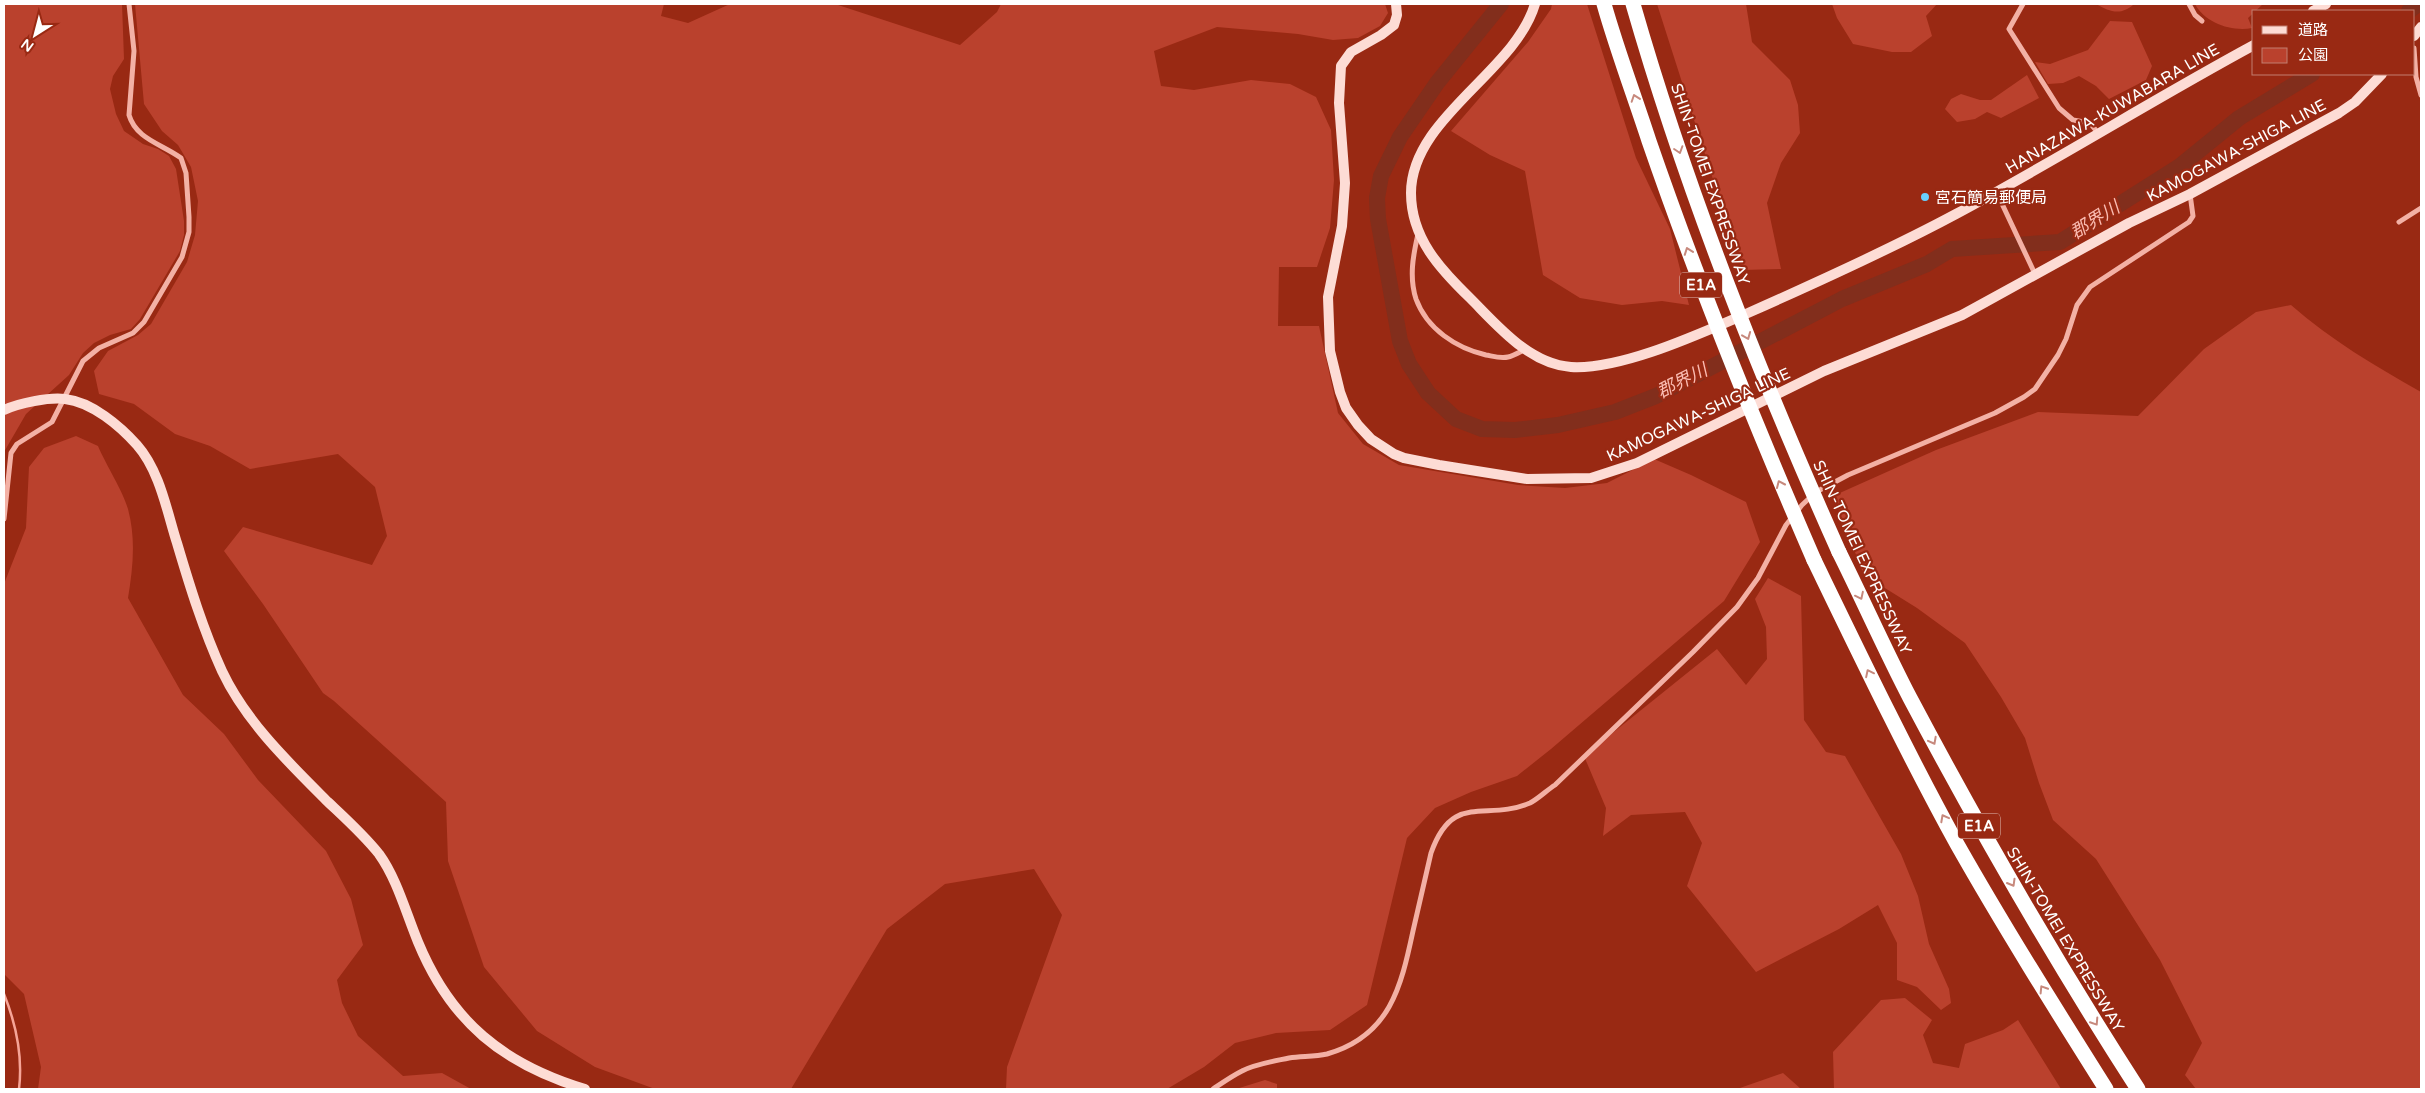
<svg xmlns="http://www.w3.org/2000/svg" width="2425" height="1093" font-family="'Varela Round','Noto Sans JP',sans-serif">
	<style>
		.green { fill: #ba412d }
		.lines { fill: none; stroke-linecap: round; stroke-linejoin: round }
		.stream { stroke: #f6a497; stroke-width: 2.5 }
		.river { stroke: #822e1c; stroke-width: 16 }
		.street { stroke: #f3b1a5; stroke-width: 5 }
		.secondary { stroke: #fddcd5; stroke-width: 10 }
		.highway { stroke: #fff; stroke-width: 15 }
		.highway-bridge { stroke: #fff; stroke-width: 15 }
		.oneway { stroke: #c7897d }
		.poi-dot { fill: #68d0ff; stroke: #992913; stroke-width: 2 }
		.labels { text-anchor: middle; stroke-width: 4.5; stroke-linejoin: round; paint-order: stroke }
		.shield { fill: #992913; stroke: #e0bfb8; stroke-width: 1 }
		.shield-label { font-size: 15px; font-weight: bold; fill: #fff }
		.street-label { font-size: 16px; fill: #fff; stroke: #992913 }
		.poi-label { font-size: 16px; fill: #fff; stroke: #992913; text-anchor: start }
		.water-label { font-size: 18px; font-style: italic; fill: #fabcb2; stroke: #992913 }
	</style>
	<rect width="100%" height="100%" fill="#992913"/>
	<g class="green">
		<path d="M 4,4 L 122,4 L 124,59 L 113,76 L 110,89 L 116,114 L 124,131 L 143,144 L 158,149 L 169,156 L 176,169 L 184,221 L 184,235 L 180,251 L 140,319 L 131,329 L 110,335 L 94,343 L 83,353 L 69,375 L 26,414 L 4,452 Z"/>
		<path d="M 135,4 L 664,4 L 661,16 L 688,23 L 730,4 L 835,4 L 960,45 L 997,12 L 1001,4 L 1385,4 L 1388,13 L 1380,26 L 1358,38 L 1333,40 L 1298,34 L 1217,27 L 1154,51 L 1161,86 L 1194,90 L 1251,80 L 1290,84 L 1316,97 L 1331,130 L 1334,180 L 1330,228 L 1317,267 L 1279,267 L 1278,326 L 1319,326 L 1338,413 L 1363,444 L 1399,465 L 1518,485 L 1565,488 L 1607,483 L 1654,459 L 1691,475 L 1746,502 L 1760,542 L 1724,601 L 1551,749 L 1517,776 L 1471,792 L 1435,808 L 1407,838 L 1367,1005 L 1330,1030 L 1276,1033 L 1235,1043 L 1204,1067 L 1167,1089 L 1006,1089 L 1007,1067 L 1062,915 L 1034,869 L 945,884 L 887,929 L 791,1089 L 655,1089 L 595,1067 L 537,1031 L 484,967 L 448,861 L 446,802 L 334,701 L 323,693 L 263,604 L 224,551 L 243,527 L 372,565 L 387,536 L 375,487 L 338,454 L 250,469 L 210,446 L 175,434 L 134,404 L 99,394 L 94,371 L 108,351 L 138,335 L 151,324 L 187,262 L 195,235 L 198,201 L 191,167 L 178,145 L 162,131 L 144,104 Z"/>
		<path d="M 1552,4 L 1587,4 L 1636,158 L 1670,229 L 1689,305 L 1662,301 L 1622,305 L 1580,298 L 1543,275 L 1525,171 L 1490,155 L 1451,131 L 1528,42 L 1551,9 Z"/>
		<path d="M 1657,4 L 1746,4 L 1752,42 L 1790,80 L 1798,105 L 1800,133 L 1781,163 L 1767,203 L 1781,269 L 1742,270 Z"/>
		<path d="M 1832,4 L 1937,4 L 1926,16 L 1932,36 L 1911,52 L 1892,52 L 1853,44 L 1837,18 Z"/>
		<path d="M 2096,4 L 2134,4 C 2121,16 2110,12 2096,4 Z"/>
		<path d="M 2195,4 L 2263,4 L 2248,18 L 2252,28 C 2232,32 2205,23 2195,4 Z"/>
		<path d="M 2110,21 L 2132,22 L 2152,66 L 2146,80 L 2109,99 L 2096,86 L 2079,76 L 2063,83 L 2048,84 L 2035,62 L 2050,64 L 2088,50 Z"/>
		<path d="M 2027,75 L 2039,98 L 2001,118 L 1987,112 L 1975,119 L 1957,122 L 1945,109 L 1951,99 L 1961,94 L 1980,100 L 1991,100 Z"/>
		<path d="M 2291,305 C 2331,340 2375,366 2421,392 L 2421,1089 L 2196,1089 L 2185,1075 L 2202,1043 L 2160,960 L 2096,859 L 2053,820 L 2039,783 L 2025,738 L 2001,697 L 1965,643 L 1917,608 L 1864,575 L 1833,496 L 1936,450 L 2038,412 L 2138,416 L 2204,349 L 2256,312 Z"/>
		<path d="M 76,436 L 98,446 C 106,465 123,491 128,509 C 136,539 133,568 128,598 L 183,695 L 224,734 L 258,780 L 326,851 L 351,899 L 363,945 L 337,980 L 342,1003 L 358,1036 L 403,1076 L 442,1073 L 471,1089 L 38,1089 L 41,1067 L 24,994 L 4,974 L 4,584 L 26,528 L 29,467 L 44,448 Z"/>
		<path d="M 1768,578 L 1801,596 L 1804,720 L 1826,752 L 1845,756 L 1901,854 L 1918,896 L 1929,944 L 1949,989 L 1951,1003 L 1941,1010 L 1917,987 L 1897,980 L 1897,943 L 1878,905 L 1839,929 L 1756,972 L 1687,886 L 1702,843 L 1685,812 L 1631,815 L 1603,836 L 1606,808 L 1584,756 L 1717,649 L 1746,685 L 1767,659 L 1766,627 L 1755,599 Z"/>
		<path d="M 1905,998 L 1932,1020 L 1923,1035 L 1933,1063 L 1959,1068 L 1965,1044 L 2003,1030 L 2018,1020 L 2061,1089 L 1834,1089 L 1833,1052 L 1881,1000 Z"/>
		<path d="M 1783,1073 L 1801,1089 L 1737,1089 Z"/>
		<path d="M 1265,1080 L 1277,1084 L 1277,1089 L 1236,1089 Z"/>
	</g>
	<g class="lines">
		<path class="stream" d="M 4,994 C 16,1024 23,1056 19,1089"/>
		<g class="river">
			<path d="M 1501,4 L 1437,83 L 1400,137 L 1381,176 L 1377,198 L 1378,219 L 1400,341 L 1409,364 L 1428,393 L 1456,419 L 1482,429 L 1515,430 L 1558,425 L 1615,412 L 1656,396 L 1842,299 L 1927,264 L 1952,249 L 2060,242 L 2180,166 L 2239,118 L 2312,74"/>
			<path d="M 2409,11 L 2418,4"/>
		</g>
		<g class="street">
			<path d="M 2023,4 L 2009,29 L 2059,108 L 2073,120 L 2090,123 L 2098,133"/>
			<path d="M 2189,4 L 2195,15 L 2202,21"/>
			<path d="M 2414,48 L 2416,77 L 2421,95"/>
			<path d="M 1996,191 L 2035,274"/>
			<path d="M 2399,222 L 2421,208"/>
			<path d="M 1418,234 C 1413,256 1409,277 1416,299 C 1427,329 1456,348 1486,355 C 1492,356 1501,359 1508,357 C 1514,356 1521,351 1526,349"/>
			<path d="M 4,519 L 11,453 L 17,444 L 52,422 L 83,361 L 99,348 L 133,333 L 144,322 L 182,257 L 189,232 L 189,217 L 186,173 L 181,158 C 162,144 136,139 129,115 L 134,51 L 129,4"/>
			<path d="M 1213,1089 C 1222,1083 1232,1076 1242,1071 C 1255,1064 1275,1061 1289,1058 C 1302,1056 1314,1057 1327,1054 C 1390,1036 1401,987 1413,931 C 1419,905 1425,879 1431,853 C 1453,791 1485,822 1530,803 C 1538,799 1547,790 1555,785 L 1693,652 L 1737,607 L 1758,578 L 1786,525 L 1802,505 L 1816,492 L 1848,475 L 1995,413 L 2024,397 L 2035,389 L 2058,355 L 2066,339 L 2077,305 L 2090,287 L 2189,222 L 2193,216 L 2190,194"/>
		</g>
		<g class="secondary">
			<path d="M 1396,4 L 1397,15 L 1394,25 L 1381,35 L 1351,52 L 1341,66 L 1339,103 L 1345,183 L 1342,226 L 1328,297 L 1330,351 L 1340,392 L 1346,408 L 1358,425 L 1371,439 L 1394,454 L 1404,458 L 1439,465 L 1527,479 L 1591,478 L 1637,463 L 1824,371 L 1962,315 L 2129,223 L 2190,194 L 2339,113 L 2355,102 L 2382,74"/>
			<path d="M 1535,4 C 1515,72 1411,118 1411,193 C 1411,238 1440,269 1470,298 C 1497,325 1529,364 1571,367 C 1622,370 1701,333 1748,313 C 1818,282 1889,250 1956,214 C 2057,160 2154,99 2254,45"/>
			<path d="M 2313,11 L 2326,4"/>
			<path d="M 2414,36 L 2421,27"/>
			<path d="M 4,410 C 19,403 49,397 65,399 C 92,402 120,426 137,445 C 160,471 167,512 177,543 C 190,587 203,629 222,671 C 246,722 289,763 328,802 C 345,818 364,835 379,854 C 397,879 406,913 418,942 C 451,1022 503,1064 585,1089"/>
		</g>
		<g class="highway">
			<path d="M 1839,552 C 1863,600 1885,650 1910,698 C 1981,832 2056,962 2138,1089"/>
			<path d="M 1814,560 C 1860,655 1906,751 1957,844 C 2004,927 2055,1008 2106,1089"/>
		</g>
		<g class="highway-bridge">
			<path d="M 1604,4 C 1617,50 1634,95 1649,141 C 1698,283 1754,422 1814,560"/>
			<path d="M 1633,4 C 1687,192 1759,373 1839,552"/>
		</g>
	</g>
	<defs><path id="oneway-chevron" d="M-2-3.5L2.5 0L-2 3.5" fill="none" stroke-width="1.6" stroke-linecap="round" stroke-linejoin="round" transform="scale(1.25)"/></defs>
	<g class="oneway">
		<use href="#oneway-chevron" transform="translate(1635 98) rotate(-109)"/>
		<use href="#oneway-chevron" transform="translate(1679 150) rotate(72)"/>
		<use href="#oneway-chevron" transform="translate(1688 251) rotate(-110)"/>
		<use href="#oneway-chevron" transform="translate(1747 336) rotate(68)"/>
		<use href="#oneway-chevron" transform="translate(1780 484) rotate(-114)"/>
		<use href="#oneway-chevron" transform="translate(1860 596) rotate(64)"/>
		<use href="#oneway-chevron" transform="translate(1869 673) rotate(-116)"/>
		<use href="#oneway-chevron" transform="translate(1933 741) rotate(62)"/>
		<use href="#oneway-chevron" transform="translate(1944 818) rotate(-118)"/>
		<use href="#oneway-chevron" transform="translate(2012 883) rotate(60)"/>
		<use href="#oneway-chevron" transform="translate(2043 989) rotate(-122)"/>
		<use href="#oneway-chevron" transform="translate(2095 1022) rotate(57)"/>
	</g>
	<circle class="poi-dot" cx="1925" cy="197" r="5"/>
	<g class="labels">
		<g class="shield">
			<rect x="1680" y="272.5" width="42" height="25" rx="4"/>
			<rect x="1958" y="813.5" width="42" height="25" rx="4"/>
		</g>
		<g class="shield-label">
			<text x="1701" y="290">E1A</text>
			<text x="1979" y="831">E1A</text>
		</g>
		<g class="street-label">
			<text transform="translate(2112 108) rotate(-30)" y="6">HANAZAWA-KUWABARA LINE</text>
			<text transform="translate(2236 150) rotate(-28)" y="6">KAMOGAWA-SHIGA LINE</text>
			<text transform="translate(1711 184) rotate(71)" y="6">SHIN-TOMEI EXPRESSWAY</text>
			<text transform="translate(1698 414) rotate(-25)" y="6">KAMOGAWA-SHIGA LINE</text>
			<text transform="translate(1863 557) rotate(65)" y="6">SHIN-TOMEI EXPRESSWAY</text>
			<text transform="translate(2066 939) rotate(59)" y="6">SHIN-TOMEI EXPRESSWAY</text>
		</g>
		<g class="poi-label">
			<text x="1935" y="203">宮石簡易郵便局</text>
		</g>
		<g class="water-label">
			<text transform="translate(2095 220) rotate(-32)" y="6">郡界川</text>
			<text transform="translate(1682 381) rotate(-27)" y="6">郡界川</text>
		</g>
	</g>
	<rect width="2425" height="1093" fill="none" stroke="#ffffff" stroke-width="10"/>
	<rect x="2252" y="10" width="162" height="65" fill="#992913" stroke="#c27f71"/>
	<rect x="2262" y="26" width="25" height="8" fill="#fddcd5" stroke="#c27f71"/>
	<text x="2298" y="35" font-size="15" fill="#ffffff">道路</text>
	<rect x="2262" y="48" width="25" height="15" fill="#ba412d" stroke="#c27f71"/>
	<text x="2298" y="60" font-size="15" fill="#ffffff">公園</text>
	<g transform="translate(35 35) rotate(216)" stroke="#992913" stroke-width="4" paint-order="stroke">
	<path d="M0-4L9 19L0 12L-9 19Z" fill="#ffffff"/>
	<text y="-8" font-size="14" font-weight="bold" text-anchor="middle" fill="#ffffff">N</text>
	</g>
</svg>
